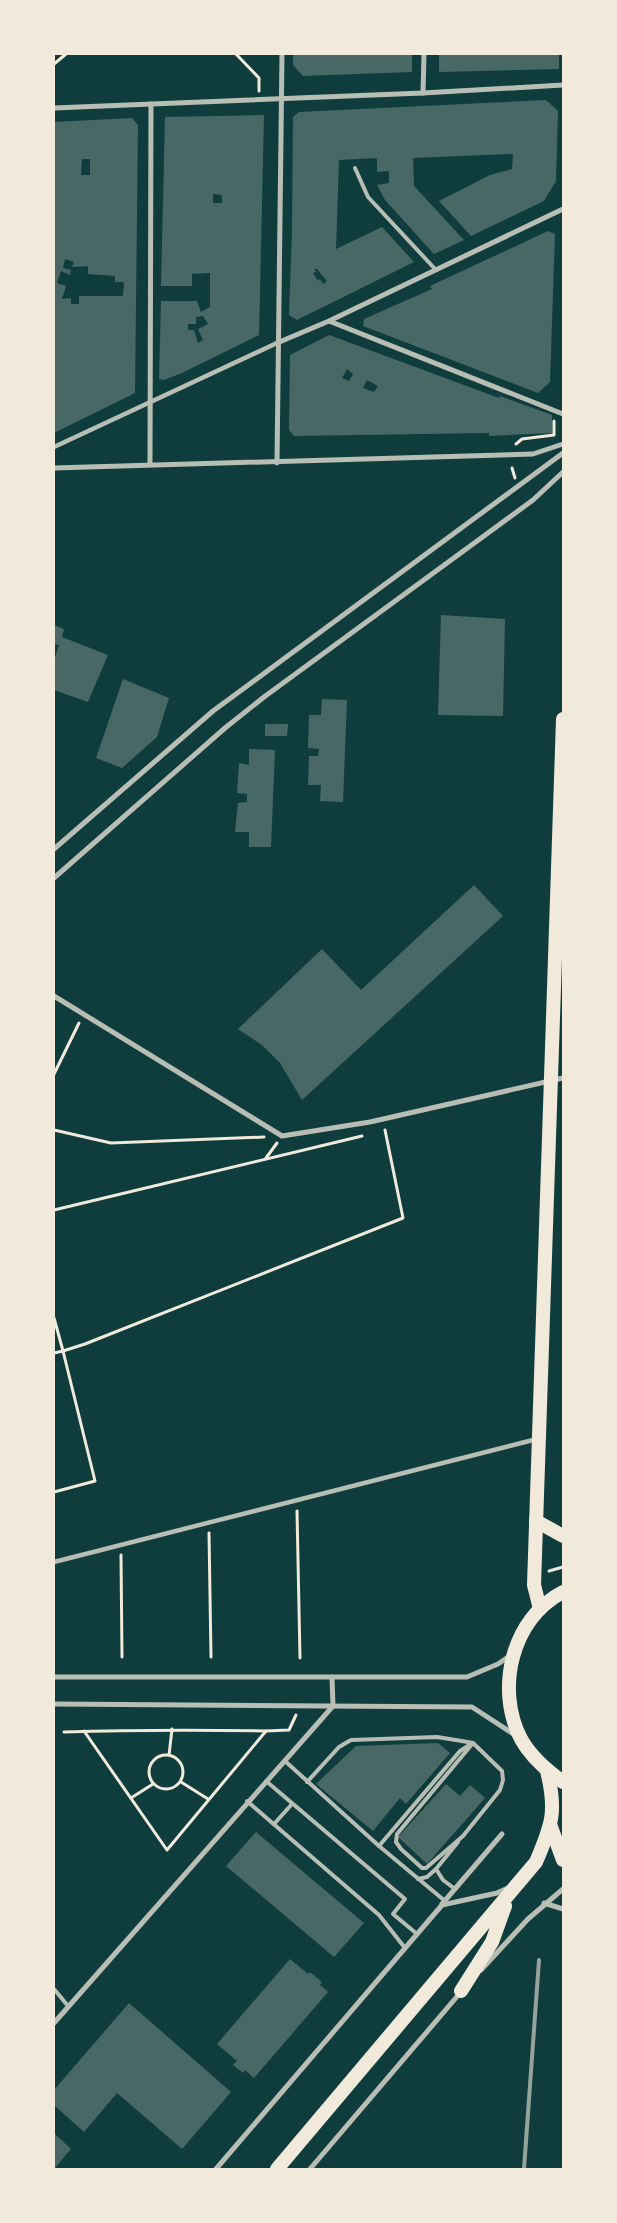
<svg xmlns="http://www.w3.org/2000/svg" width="617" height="2223" font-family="Poppins,sans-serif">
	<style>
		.building { fill: #486865; fill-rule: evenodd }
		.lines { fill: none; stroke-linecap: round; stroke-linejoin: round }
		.path { stroke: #f1e9da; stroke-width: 3 }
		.service { stroke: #b8beb3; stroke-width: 4 }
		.pedestrian { stroke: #b8beb3; stroke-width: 4.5 }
		.minor { stroke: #b8beb3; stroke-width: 5 }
		.trunk { stroke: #f1e9da; stroke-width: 14 }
		.rail { stroke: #97a49c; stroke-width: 4 }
	</style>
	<rect width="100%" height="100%" fill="#0f3d3e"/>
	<g class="building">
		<path d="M 293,54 L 412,54 L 412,72 L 303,76 L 293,65 Z"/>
		<path d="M 439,54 L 559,54 L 559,69 L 439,72 Z"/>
		<path d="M 546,100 L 558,111 L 556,181 L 544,201 L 471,236 L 439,201 L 490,175 L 512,169 L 513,154 L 413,158 L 414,186 L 464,240 L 434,254 L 385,200 L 377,185 L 389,183 L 389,171 L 377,172 L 377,158 L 339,160 L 336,249 L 382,227 L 414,262 L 297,320 L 289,315 L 292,229 L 293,117 L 299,112 ZM 314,269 L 317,269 L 327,281 L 323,284 L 320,279 L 318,281 L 313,273 L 316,272 Z"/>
		<path d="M 264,115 L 259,335 L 182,373 L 164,380 L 159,379 L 161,301 L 197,301 L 201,312 L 210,307 L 210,273 L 192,274 L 192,286 L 161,286 L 165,117 ZM 213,194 L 222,195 L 222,203 L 213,203 ZM 203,316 L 208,324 L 198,329 L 203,340 L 198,343 L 194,330 L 188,330 L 188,324 L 196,324 L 196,317 Z"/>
		<path d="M 132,118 L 138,125 L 135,393 L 54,433 L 54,122 ZM 82,159 L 90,159 L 90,175 L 81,175 ZM 65,259 L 74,262 L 72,267 L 88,266 L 88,274 L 115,276 L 115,282 L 124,282 L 123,296 L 79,296 L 79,304 L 71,304 L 71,298 L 62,299 L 66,286 L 57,283 L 61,271 L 70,275 L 71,270 L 63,268 Z"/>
		<path d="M 548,231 L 555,234 L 550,382 L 538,393 L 363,326 L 364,319 L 432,289 L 430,286 Z"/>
		<path d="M 329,335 L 499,398 L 500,396 L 552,415 L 552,433 L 489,436 L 489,433 L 294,436 L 289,430 L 290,355 ZM 347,369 L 353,374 L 349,381 L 342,378 ZM 367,380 L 378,386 L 374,392 L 363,388 Z"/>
		<path d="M 441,615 L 505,619 L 503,716 L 438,715 Z"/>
		<path d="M 54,625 L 64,629 L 62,637 L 108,655 L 88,702 L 54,690 L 54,660 L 59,645 L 54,644 Z"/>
		<path d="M 123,679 L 169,698 L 157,737 L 122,768 L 96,758 Z"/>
		<path d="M 322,699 L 347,700 L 343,802 L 320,801 L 321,785 L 308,785 L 309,756 L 318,756 L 319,749 L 308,748 L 309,715 L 321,715 Z"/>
		<path d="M 265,724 L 288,724 L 287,736 L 265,736 Z"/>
		<path d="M 249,749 L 275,750 L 271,847 L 249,847 L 249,832 L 235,832 L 238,803 L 247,802 L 247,794 L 237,793 L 239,763 L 249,765 Z"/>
		<path d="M 474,885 L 503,916 L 302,1100 L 280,1063 L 262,1045 L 238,1029 L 322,949 L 361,990 Z"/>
		<path d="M 438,1743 L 450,1753 L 406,1804 L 400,1798 L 373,1831 L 316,1784 L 356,1746 Z"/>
		<path d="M 446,1784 L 460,1796 L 470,1785 L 485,1798 L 427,1864 L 398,1837 Z"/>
		<path d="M 256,1832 L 364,1923 L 334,1957 L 226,1866 Z"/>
		<path d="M 290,1959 L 308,1974 L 310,1972 L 322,1982 L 320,1985 L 328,1992 L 254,2078 L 245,2070 L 243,2073 L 233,2065 L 237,2061 L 217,2044 Z"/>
		<path d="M 129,2003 L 231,2092 L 182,2149 L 117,2093 L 84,2132 L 54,2105 L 54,2090 Z"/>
		<path d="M 54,2133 L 71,2149 L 54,2169 Z"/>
	</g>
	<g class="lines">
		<g class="path">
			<path d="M 236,54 L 259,78 L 259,91"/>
			<path d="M 54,64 L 66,54"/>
			<path d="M 516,444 L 522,439 L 554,435 L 554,421"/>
			<path d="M 512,468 L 515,478"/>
			<path d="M 54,1074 L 79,1023"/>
			<path d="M 54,1130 L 111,1143 L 264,1137"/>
			<path d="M 266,1158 L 277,1143"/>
			<path d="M 54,1210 L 362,1136"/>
			<path d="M 54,1318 L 63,1351 L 85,1344 L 403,1218 L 385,1130"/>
			<path d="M 54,1353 L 63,1351 L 95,1481 L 54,1492"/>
			<path d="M 297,1511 L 300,1658"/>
			<path d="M 209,1533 L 211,1657"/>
			<path d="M 121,1555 L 122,1657"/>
			<path d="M 549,1571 L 563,1567"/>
			<path d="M 266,1731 L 289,1730 L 296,1715"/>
			<path d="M 64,1732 C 132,1730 199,1730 266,1731 L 167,1850 L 84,1731"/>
			<path d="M 169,1755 L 172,1729"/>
			<circle cx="166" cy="1772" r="17"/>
			<path d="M 181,1782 L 208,1799"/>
			<path d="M 131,1798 L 153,1784"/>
		</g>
		<g class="service">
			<path d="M 355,168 L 368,197 L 436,270"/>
			<path d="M 285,1761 L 379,1846 L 460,1751 L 471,1744"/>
			<path d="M 266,1781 L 405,1899 L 393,1914 L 417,1934"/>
			<path d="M 307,1782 L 339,1747 L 351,1740 L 437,1737 L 462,1741 L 473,1743 L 502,1771 L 503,1780 L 500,1790 L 463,1836 L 426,1868 L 422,1868 L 401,1849 L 396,1842 L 397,1834 L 473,1743"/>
			<path d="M 247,1801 L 379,1915 L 405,1948"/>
			<path d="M 274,1824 L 292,1804"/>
			<path d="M 379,1846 L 445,1901"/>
			<path d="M 418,1879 L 427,1877 L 436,1869"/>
			<path d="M 455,1889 L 443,1880 L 436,1869 L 458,1842"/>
			<path d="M 54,1989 L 68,2006"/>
		</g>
		<g class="pedestrian">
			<path d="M 54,447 L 277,343"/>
			<path d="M 54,1562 L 537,1439"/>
		</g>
		<g class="minor">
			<path d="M 423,93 L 424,54"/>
			<path d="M 54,108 L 423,93 L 563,85"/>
			<path d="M 329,321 L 563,414"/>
			<path d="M 277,343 L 329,321 L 563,209"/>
			<path d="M 277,463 L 282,54"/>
			<path d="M 150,464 L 151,104"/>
			<path d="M 54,468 L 533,454 L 563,444"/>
			<path d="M 54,849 L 213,711 L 563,453"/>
			<path d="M 54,878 L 225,728 L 264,697 L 533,500 L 563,472"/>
			<path d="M 54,996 L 282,1136 L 370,1122 L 563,1078"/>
			<path d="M 54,1677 L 467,1677 L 498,1664 L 511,1655"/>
			<path d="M 332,1677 L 333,1706"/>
			<path d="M 54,1704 L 472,1707 L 515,1735"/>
			<path d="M 544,1903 L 563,1909"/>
			<path d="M 442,1904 L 502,1834"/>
			<path d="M 481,1970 L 528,1919 L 563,1889"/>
			<path d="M 54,2023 L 333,1706"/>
			<path d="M 216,2169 L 442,1905 L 497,1893 L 510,1887"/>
			<path d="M 310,2169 L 460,1993"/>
		</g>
		<g class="trunk">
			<path d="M 536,1521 L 563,1536"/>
			<path d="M 563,1592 C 512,1618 495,1689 521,1739 C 531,1757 546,1770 563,1782"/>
			<path d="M 540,1609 L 534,1585 L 563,719"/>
			<path d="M 551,1827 L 563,1860"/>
			<path d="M 461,1991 L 492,1942 L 505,1906"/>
			<path d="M 277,2169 L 536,1862 C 552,1825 557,1811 547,1771"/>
		</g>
		<path class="rail" d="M 524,2169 L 539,1960"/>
	</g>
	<rect width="617" height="2223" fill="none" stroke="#f1e9da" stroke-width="110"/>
</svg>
